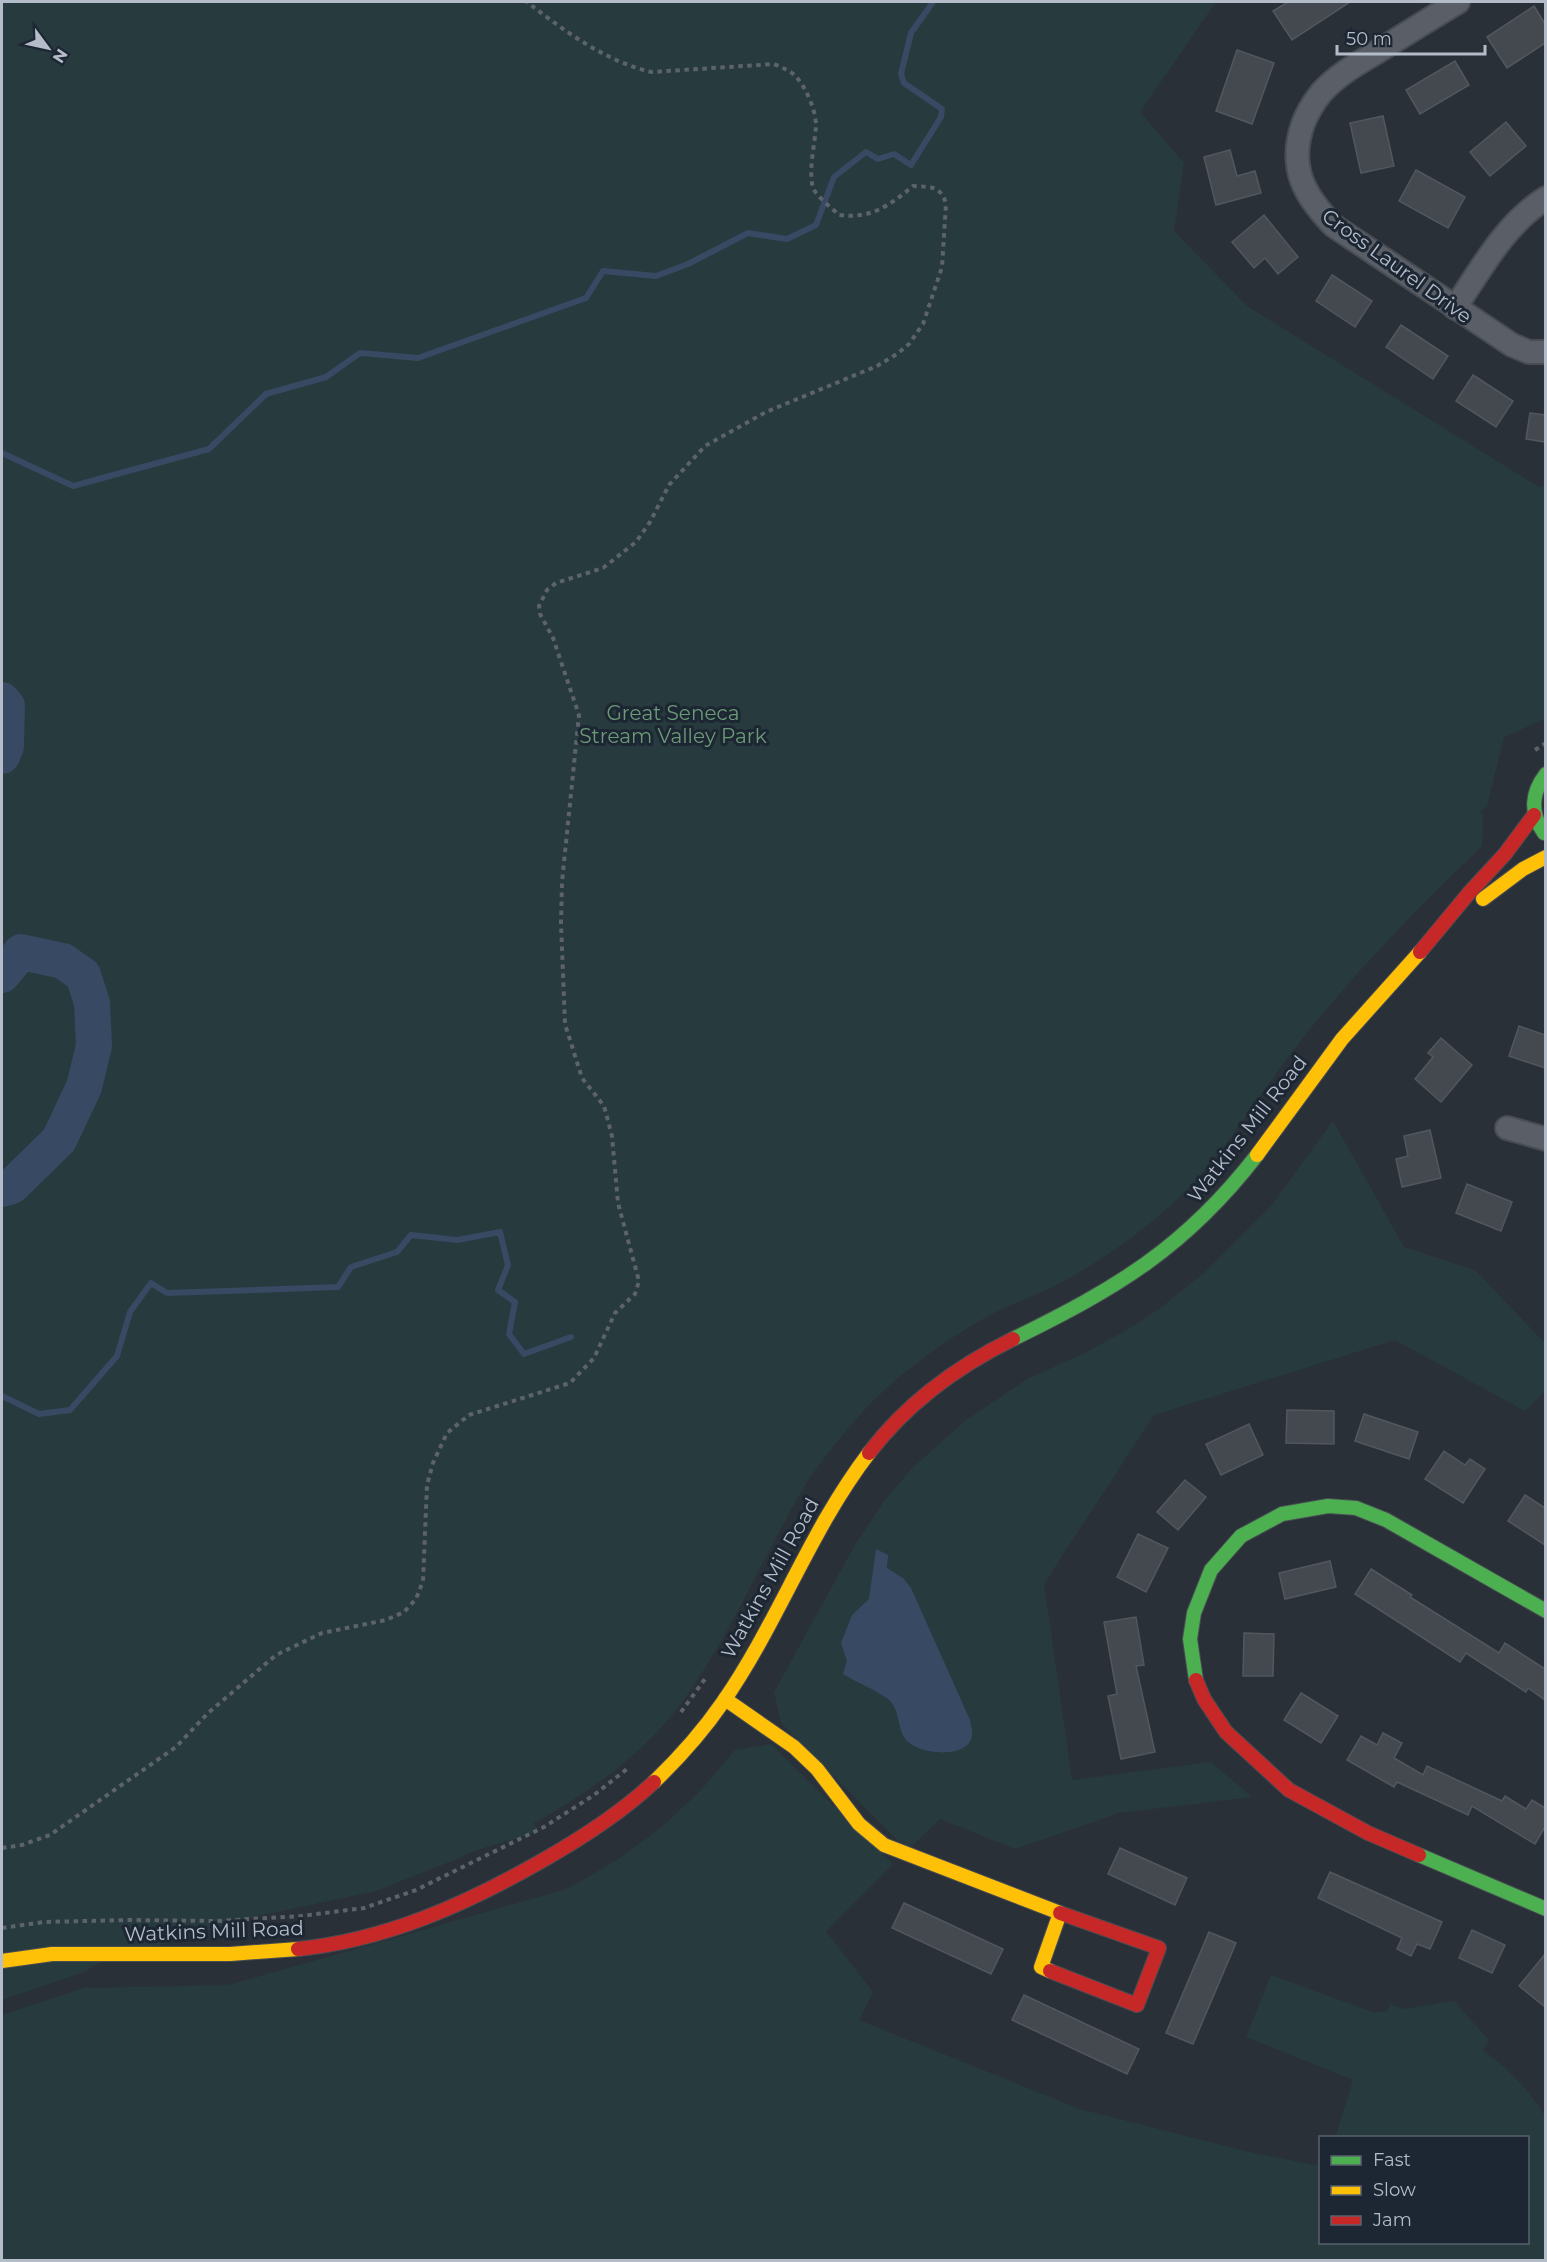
<svg xmlns="http://www.w3.org/2000/svg" width="1547" height="2262" font-family="Montserrat,sans-serif">
	<style>
		.green { fill: #273a3e }
		.water { fill: #384963 }
		.lines { fill: none; stroke-linecap: round; stroke-linejoin: round }
		.stream { stroke: #384963; stroke-width: 6 }
		.river { stroke: #384963; stroke-width: 36 }
		.building { fill: #444950; stroke: #52575f; stroke-width: 1.5 }
		.street-casing { stroke: #484c53; stroke-width: 26 }
		.fast-casing { stroke: #484c53; stroke-width: 16 }
		.slow-casing { stroke: #484c53; stroke-width: 16 }
		.jam-casing { stroke: #484c53; stroke-width: 16 }
		.path { stroke: #5d636a; stroke-width: 4; stroke-dasharray: 4.5 4.5; stroke-linecap: butt }
		.street { stroke: #5a5e66; stroke-width: 22 }
		.fast { stroke: #4caf50; stroke-width: 14 }
		.slow { stroke: #ffc107; stroke-width: 14 }
		.jam { stroke: #c62828; stroke-width: 14 }
		.labels { text-anchor: middle; stroke-width: 6; stroke-linejoin: round; paint-order: stroke }
		.street-label { font-size: 20px; fill: #b4bcc9; stroke: #1d2633 }
		.park-label { font-size: 20px; fill: #6b9a76; stroke: #1d2633 }
	</style>
	<rect width="100%" height="100%" fill="#2a3038"/>
	<g class="green">
		<path d="M 2,2 L 1216,2 L 1140,112 L 1184,163 L 1174,231 L 1247,306 L 1539,487 L 1545,485 L 1545,719 L 1504,737 L 1487,806 L 1480,812 L 1483,815 L 1482,846 C 1418,908 1357,970 1302,1039 C 1257,1096 1222,1160 1168,1208 C 1136,1236 1102,1260 1066,1280 C 1041,1294 1014,1302 990,1315 C 942,1342 895,1376 858,1417 C 838,1440 819,1463 803,1489 C 762,1558 731,1635 683,1701 C 645,1753 590,1792 534,1823 L 538,1832 L 471,1852 L 462,1857 L 376,1891 L 254,1917 L 97,1964 L 84,1972 L 2,2000 Z"/>
		<path d="M 1333,1121 L 1404,1247 L 1476,1271 L 1545,1343 L 1545,1391 L 1525,1411 L 1395,1340 L 1154,1415 L 1044,1584 L 1072,1780 L 1211,1762 L 1252,1797 L 1119,1813 L 1015,1849 L 940,1819 L 911,1847 L 899,1842 L 781,1723 L 774,1692 L 856,1543 L 884,1501 L 912,1468 L 966,1420 L 1029,1378 L 1085,1353 L 1130,1328 L 1159,1309 L 1205,1272 L 1271,1206 Z"/>
		<path d="M 771,1744 L 893,1864 L 826,1931 L 873,1992 L 859,2020 L 1080,2109 L 1245,2151 L 1320,2166 L 1320,2242 L 1528,2242 L 1528,2138 L 1342,2137 L 1336,2135 L 1353,2080 L 1246,2037 L 1271,1975 L 1375,2013 L 1388,2011 L 1390,2004 L 1404,2009 L 1454,2001 L 1489,2040 L 1483,2050 C 1508,2068 1529,2090 1545,2116 L 1545,2260 L 2,2260 L 2,2015 L 84,1988 L 228,1985 L 567,1889 L 620,1858 L 662,1827 L 701,1790 L 735,1750 Z"/>
	</g>
	<path class="water" d="M 876,1549 L 888,1555 L 887,1568 L 903,1578 L 911,1588 L 970,1720 C 972,1729 975,1738 967,1745 C 954,1758 913,1753 904,1737 C 897,1725 900,1709 888,1699 C 875,1689 857,1683 843,1674 L 847,1661 L 841,1643 L 852,1615 L 869,1599 Z"/>
	<g class="lines">
		<g class="stream">
			<path d="M 2,453 L 73,486 L 209,449 L 266,394 L 326,377 L 360,353 L 418,358 L 586,298 L 603,271 L 656,276 L 688,264 L 748,233 L 787,239 L 816,225 L 834,177 L 866,152 L 878,159 L 894,154 L 911,165 L 941,117 L 942,109 L 904,83 L 901,74 L 911,33 L 933,2"/>
			<path d="M 2,1396 L 39,1414 L 70,1410 L 117,1356 L 130,1312 L 151,1283 L 167,1293 L 338,1287 L 351,1267 L 397,1252 L 411,1235 L 457,1240 L 500,1232 L 508,1265 L 498,1290 L 515,1302 L 509,1334 L 524,1354 L 571,1337"/>
		</g>
		<g class="river">
			<path d="M 2,700 L 7,706 L 6,746 L 2,756"/>
			<path d="M 2,975 L 21,952 L 63,961 L 83,975 L 92,1003 L 94,1046 L 84,1087 L 59,1140 L 12,1186 L 2,1189"/>
		</g>
	</g>
	<g class="building">
		<path d="M 1288,2 L 1350,2 L 1292,40 L 1273,11 Z"/>
		<path d="M 1534,6 L 1545,24 L 1545,43 L 1507,68 L 1487,37 Z"/>
		<path d="M 1237,50 L 1274,63 L 1252,124 L 1216,111 Z"/>
		<path d="M 1455,61 L 1469,85 L 1420,114 L 1406,90 Z"/>
		<path d="M 1383,116 L 1394,166 L 1361,173 L 1350,123 Z"/>
		<path d="M 1506,122 L 1526,146 L 1490,176 L 1470,152 Z"/>
		<path d="M 1230,150 L 1237,176 L 1255,171 L 1261,193 L 1216,205 L 1204,157 Z"/>
		<path d="M 1416,170 L 1465,197 L 1448,228 L 1399,201 Z"/>
		<path d="M 1264,215 L 1298,257 L 1278,274 L 1265,258 L 1254,268 L 1232,242 Z"/>
		<path d="M 1332,275 L 1372,301 L 1355,327 L 1316,301 Z"/>
		<path d="M 1401,325 L 1448,356 L 1433,379 L 1386,347 Z"/>
		<path d="M 1473,375 L 1513,401 L 1496,427 L 1456,401 Z"/>
		<path d="M 1530,413 L 1545,415 L 1545,442 L 1526,439 Z"/>
		<path d="M 1519,1026 L 1545,1035 L 1545,1068 L 1509,1056 Z"/>
		<path d="M 1441,1038 L 1472,1065 L 1441,1102 L 1415,1079 L 1433,1057 L 1428,1053 Z"/>
		<path d="M 1430,1130 L 1441,1178 L 1402,1187 L 1396,1159 L 1408,1156 L 1404,1136 Z"/>
		<path d="M 1467,1184 L 1512,1202 L 1501,1231 L 1456,1213 Z"/>
		<path d="M 1287,1410 L 1334,1411 L 1334,1444 L 1286,1443 Z"/>
		<path d="M 1364,1414 L 1418,1432 L 1409,1459 L 1355,1441 Z"/>
		<path d="M 1249,1424 L 1263,1455 L 1221,1475 L 1206,1444 Z"/>
		<path d="M 1444,1451 L 1465,1465 L 1470,1459 L 1485,1469 L 1463,1503 L 1425,1479 Z"/>
		<path d="M 1185,1480 L 1206,1497 L 1178,1530 L 1157,1512 Z"/>
		<path d="M 1525,1495 L 1545,1508 L 1545,1545 L 1508,1521 Z"/>
		<path d="M 1138,1534 L 1168,1548 L 1146,1592 L 1117,1577 Z"/>
		<path d="M 1330,1561 L 1336,1587 L 1285,1599 L 1279,1573 Z"/>
		<path d="M 1371,1569 L 1412,1595 L 1410,1597 L 1499,1653 L 1505,1643 L 1545,1669 L 1545,1700 L 1528,1688 L 1526,1692 L 1466,1653 L 1460,1662 L 1355,1594 Z"/>
		<path d="M 1136,1617 L 1144,1665 L 1136,1666 L 1155,1752 L 1121,1759 L 1108,1696 L 1117,1694 L 1104,1622 Z"/>
		<path d="M 1244,1633 L 1274,1634 L 1273,1676 L 1243,1676 Z"/>
		<path d="M 1301,1693 L 1338,1716 L 1321,1743 L 1284,1720 Z"/>
		<path d="M 1383,1733 L 1402,1743 L 1394,1758 L 1423,1775 L 1427,1766 L 1502,1801 L 1505,1796 L 1526,1809 L 1532,1800 L 1545,1808 L 1545,1827 L 1535,1844 L 1472,1806 L 1468,1815 L 1397,1782 L 1394,1787 L 1347,1760 L 1361,1736 L 1377,1745 Z"/>
		<path d="M 1120,1848 L 1187,1878 L 1175,1905 L 1108,1874 Z"/>
		<path d="M 1330,1872 L 1442,1922 L 1430,1949 L 1417,1944 L 1411,1956 L 1397,1949 L 1402,1938 L 1318,1898 Z"/>
		<path d="M 904,1903 L 1003,1949 L 991,1974 L 892,1928 Z"/>
		<path d="M 1472,1930 L 1505,1945 L 1492,1973 L 1459,1958 Z"/>
		<path d="M 1209,1932 L 1236,1943 L 1193,2044 L 1166,2033 Z"/>
		<path d="M 1545,1954 L 1545,2007 L 1519,1986 Z"/>
		<path d="M 1024,1995 L 1139,2049 L 1127,2074 L 1012,2020 Z"/>
	</g>
	<g class="lines">
		<defs>
			<g id="street">
				<path d="M 1458,2 C 1431,18 1404,35 1377,52 C 1357,64 1337,75 1321,93 C 1314,102 1307,113 1303,124 C 1288,167 1304,196 1334,226 L 1512,345 L 1529,352 L 1546,352"/>
				<path d="M 1455,308 C 1481,269 1505,224 1546,198"/>
				<path d="M 1507,1128 L 1546,1139"/>
			</g>
			<g id="fast">
				<path d="M 1544,833 C 1530,813 1531,793 1546,774"/>
				<path d="M 1013,1339 C 1117,1288 1185,1248 1257,1155"/>
				<path d="M 1196,1680 L 1190,1639 L 1194,1613 L 1211,1570 L 1241,1536 L 1282,1514 L 1328,1506 L 1356,1508 L 1386,1520 L 1546,1611"/>
				<path d="M 1419,1855 L 1546,1909"/>
			</g>
			<g id="slow">
				<path d="M 1483,899 L 1523,869 L 1546,857"/>
				<path d="M 1257,1155 L 1342,1039 L 1420,952"/>
				<path d="M 725,1699 L 794,1747 L 817,1769 L 859,1824 L 884,1845 L 1060,1913 L 1041,1967 L 1050,1971"/>
				<path d="M 654,1782 C 680,1757 703,1731 723,1702 C 778,1623 810,1530 869,1453"/>
				<path d="M 2,1961 L 52,1954 L 230,1954 L 298,1949"/>
			</g>
			<g id="jam">
				<path d="M 1420,952 L 1469,893 L 1505,854 L 1534,815"/>
				<path d="M 869,1453 C 907,1403 958,1366 1013,1339"/>
				<path d="M 1196,1680 L 1204,1699 L 1226,1732 L 1289,1790 L 1368,1833 L 1419,1855"/>
				<path d="M 298,1949 C 385,1940 462,1906 538,1863 C 579,1840 620,1814 654,1782"/>
				<path d="M 1050,1971 L 1137,2005 L 1159,1948 L 1060,1913"/>
			</g>
		</defs>
		<use href="#street" class="street-casing"/>
		<use href="#fast" class="fast-casing"/>
		<use href="#slow" class="slow-casing"/>
		<use href="#jam" class="jam-casing"/>
		<g class="path">
			<path d="M 1535,750 L 1546,743"/>
			<path d="M 681,1712 L 705,1679"/>
			<path d="M 2,1848 L 22,1845 L 50,1835 L 176,1747 L 208,1713 L 276,1655 L 322,1633 L 386,1620 L 404,1612 L 416,1599 L 423,1581 L 427,1485 L 433,1463 L 447,1433 L 469,1415 L 570,1383 L 594,1358 L 615,1313 L 635,1294 L 639,1281 L 618,1203 L 612,1136 L 604,1106 L 582,1078 L 565,1024 L 561,923 L 562,882 L 579,715 L 553,638 L 540,614 L 539,606 L 547,590 L 556,583 L 603,568 L 636,542 L 650,522 L 669,485 L 705,446 L 766,412 L 877,366 L 897,354 L 909,344 L 923,324 L 942,267 L 946,204 C 941,185 930,187 913,186 C 889,206 871,219 839,215 C 832,208 817,197 813,188 C 808,170 815,144 816,126 C 816,111 807,90 798,79 C 792,71 783,68 774,64 L 652,72 C 606,62 563,30 527,2"/>
			<path d="M 2,1928 L 44,1922 L 129,1920 L 217,1921 L 301,1916 L 364,1908 L 416,1890 L 544,1827 L 594,1795 L 627,1769"/>
		</g>
		<use href="#street" class="street"/>
		<use href="#fast" class="fast"/>
		<use href="#slow" class="slow"/>
		<use href="#jam" class="jam"/>
	</g>
	<g class="labels">
		<g class="street-label">
			<text transform="translate(1397 266) rotate(36)" y="7">Cross Laurel Drive</text>
			<text transform="translate(1247 1129) rotate(-52)" y="7">Watkins Mill Road</text>
			<text transform="translate(770 1578) rotate(-61)" y="7">Watkins Mill Road</text>
			<text transform="translate(214 1931) rotate(-2)" y="7">Watkins Mill Road</text>
		</g>
		<g class="park-label">
			<text x="673" y="720">Great Seneca<tspan x="673" dy="23">Stream Valley Park</tspan></text>
		</g>
	</g>
	<rect width="1547" height="2262" fill="none" stroke="#b4bcc9" stroke-width="6"/>
	<rect x="1319" y="2136" width="210" height="108" fill="#1d2633" stroke="#59626f" stroke-width="1.5"/>
	<rect x="1331" y="2156" width="30" height="9" fill="#4caf50" stroke="#59626f" stroke-width="1.5"/>
	<text x="1373" y="2166" font-size="18" fill="#b4bcc9">Fast</text>
	<rect x="1331" y="2186" width="30" height="9" fill="#ffc107" stroke="#59626f" stroke-width="1.5"/>
	<text x="1373" y="2196" font-size="18" fill="#b4bcc9">Slow</text>
	<rect x="1331" y="2216" width="30" height="9" fill="#c62828" stroke="#59626f" stroke-width="1.5"/>
	<text x="1373" y="2226" font-size="18" fill="#b4bcc9">Jam</text>
	<g transform="translate(48 48) rotate(123)" stroke="#1d2633" stroke-width="4.5" paint-order="stroke">
	<path d="M0-4.5L10 22L0 15L-10 22Z" fill="#b4bcc9"/>
	<text y="-9" font-size="16" font-weight="bold" text-anchor="middle" fill="#b4bcc9">N</text>
	</g>
	<path d="M1337 45v9h148v-9" fill="none" stroke="#b4bcc9" stroke-width="3"/>
	<text x="1346" y="45" font-size="18" fill="#b4bcc9" stroke="#1d2633" stroke-width="4.5" paint-order="stroke">50 m</text>
</svg>
